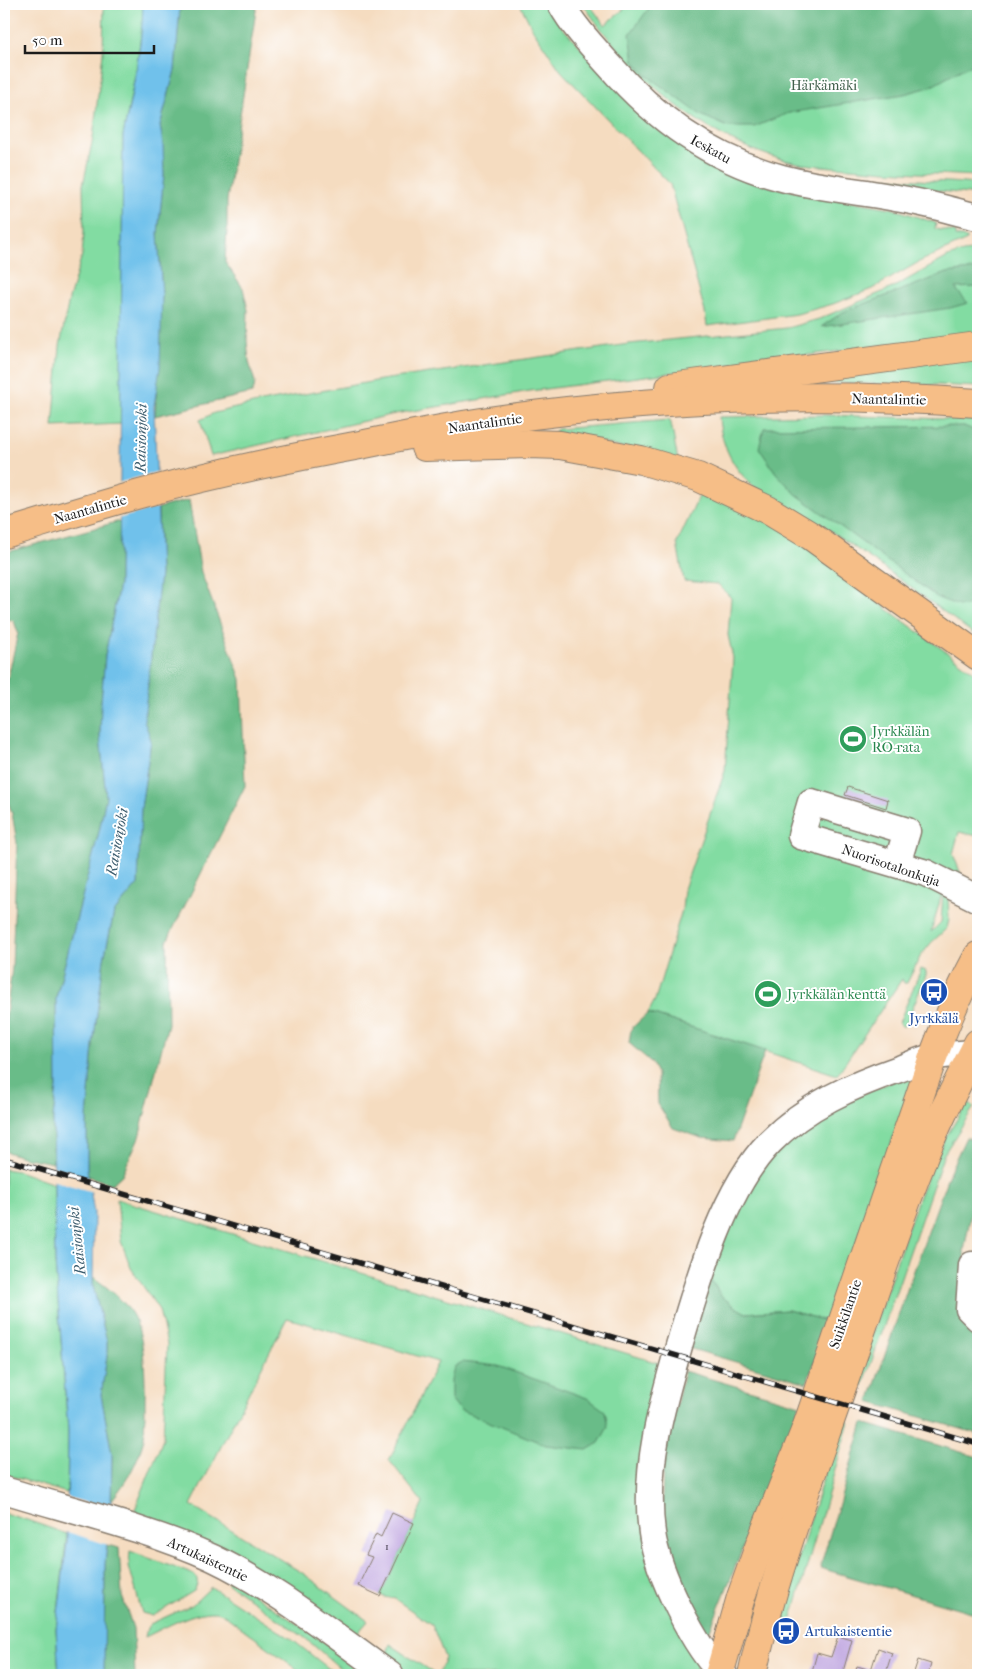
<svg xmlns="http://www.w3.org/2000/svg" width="982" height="1679" font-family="'IM FELL French Canon',serif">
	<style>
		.green { fill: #82dca2; stroke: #4f7c5f }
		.forest { fill: #69bc88; stroke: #426c52 }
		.water { fill: #70c1eb; stroke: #466e84 }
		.pier { fill: #f5dcc0 }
		.building { fill: #bda3df }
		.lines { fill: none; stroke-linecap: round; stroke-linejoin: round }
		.minor-casing { stroke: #887c6e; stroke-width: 29 }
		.major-casing { stroke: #887c6e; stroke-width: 30 }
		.minor { stroke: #fff; stroke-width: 26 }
		.major { stroke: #f6be87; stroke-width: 28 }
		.rail-casing { stroke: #1c1c1c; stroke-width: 5.5 }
		.rail { stroke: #fff; stroke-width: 4; stroke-dasharray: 11; stroke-linecap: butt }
		.labels { text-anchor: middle; stroke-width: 4; stroke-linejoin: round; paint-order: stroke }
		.number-label { font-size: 11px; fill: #443e4d }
		.park-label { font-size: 14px; fill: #405f4b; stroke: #fff }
		.street-label { font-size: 14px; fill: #1c1c1c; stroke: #fff }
		.leisure-label { font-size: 14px; fill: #27864d; stroke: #fff; text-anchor: start }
		.transit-label { font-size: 14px; fill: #164399; stroke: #fff }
		.water-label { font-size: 15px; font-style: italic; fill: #3e5e6f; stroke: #fff }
	</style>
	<rect width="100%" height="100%" fill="#fff"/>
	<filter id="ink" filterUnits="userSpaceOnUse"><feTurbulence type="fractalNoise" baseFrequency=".02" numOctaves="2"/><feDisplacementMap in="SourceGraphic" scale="10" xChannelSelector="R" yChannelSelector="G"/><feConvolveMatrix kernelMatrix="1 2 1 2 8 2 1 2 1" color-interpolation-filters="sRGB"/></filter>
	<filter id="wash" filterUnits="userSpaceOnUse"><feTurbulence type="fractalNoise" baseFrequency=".0096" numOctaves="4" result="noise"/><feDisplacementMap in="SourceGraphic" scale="20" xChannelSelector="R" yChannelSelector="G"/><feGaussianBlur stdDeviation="1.12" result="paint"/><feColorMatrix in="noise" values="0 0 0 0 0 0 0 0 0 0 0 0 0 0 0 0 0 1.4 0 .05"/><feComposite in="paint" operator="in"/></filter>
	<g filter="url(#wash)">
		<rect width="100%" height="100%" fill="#f5dcc0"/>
		<g class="green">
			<path d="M 104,4 L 143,4 L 143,20 L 136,71 L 123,136 L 121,424 L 53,427 L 60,346 L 69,299 L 82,255 L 84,233 L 83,185 L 93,138 L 103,53 Z"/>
			<path d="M 520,4 L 547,4 L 560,25 L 652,123 L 694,155 L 742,179 L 776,188 L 891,208 L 936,223 L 935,229 L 955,232 L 955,236 L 967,238 L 967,240 L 919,262 L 872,289 L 833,304 L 797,314 L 707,326 L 705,312 L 670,184 L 561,71 L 533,30 Z"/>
			<path d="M 583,4 L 589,4 L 605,25 L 630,4 L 978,4 L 978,176 C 935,174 892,172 850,168 C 831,167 812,166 793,162 C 705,143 632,76 583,4 Z"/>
			<path d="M 813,173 L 978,184 L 978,195 L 901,187 Z"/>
			<path d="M 978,250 L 978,333 L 530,391 L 395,414 L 211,456 L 200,420 L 214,413 L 266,401 L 381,380 L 629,344 L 787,328 L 819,319 L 892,288 L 948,257 L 963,252 Z"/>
			<path d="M 978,354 L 978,387 L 939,385 L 789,382 Z"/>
			<path d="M 823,415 L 978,420 L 978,637 C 925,598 872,558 817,522 C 793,507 761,499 743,476 C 729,460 720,438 719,417 Z"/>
			<path d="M 669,420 L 671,423 L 678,461 L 555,432 L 556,430 L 558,429 Z"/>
			<path d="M 702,490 L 747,507 L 832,562 L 887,609 L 978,675 L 978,836 L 959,832 L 953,854 L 962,877 L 953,876 L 949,869 L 931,932 L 941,922 L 943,893 L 948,896 L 949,920 L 947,928 L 931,943 L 920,957 L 907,983 L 904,983 L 902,979 L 837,1075 L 648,1013 L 655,1000 L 682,910 L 684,889 L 725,771 L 733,658 L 728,635 L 731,598 L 718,584 L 684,581 L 677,543 Z"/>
			<path d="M 921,969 L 926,971 L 926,975 L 906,1024 L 903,1027 L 899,1023 L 900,1020 Z"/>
			<path d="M 916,1072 L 829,1322 L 788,1310 L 746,1313 L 735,1307 L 721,1296 L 708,1275 L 755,1177 L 782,1146 L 823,1110 Z"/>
			<path d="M 967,1103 L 974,1107 L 944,1154 L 863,1386 L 855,1383 L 919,1196 L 944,1140 Z"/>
			<path d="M 4,1169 L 18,1171 L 54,1184 L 55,1262 L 68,1430 L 67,1493 L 4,1474 Z"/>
			<path d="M 117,1199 L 665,1365 L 643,1466 L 697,1657 L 696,1675 L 438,1675 L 445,1658 L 432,1625 L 395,1599 L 380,1596 L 423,1503 L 389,1460 L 438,1362 L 287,1318 L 191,1505 L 304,1574 L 368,1621 L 351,1641 L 132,1517 L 163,1439 L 167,1344 L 159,1310 L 131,1268 L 121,1241 Z"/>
			<path d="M 841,1420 L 849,1422 L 791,1621 L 784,1620 L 787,1596 Z"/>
			<path d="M 4,1513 L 27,1520 L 67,1534 L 56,1629 L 59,1675 L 4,1675 Z"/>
			<path d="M 130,1551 L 195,1575 C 199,1581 197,1585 194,1591 L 153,1616 L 142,1613 L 129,1566 Z"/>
			<path d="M 229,1578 L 336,1650 L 362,1675 L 348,1675 L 305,1638 L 227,1583 Z"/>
			<path d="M 211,1587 L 290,1638 L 337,1675 L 305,1675 L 223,1614 C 202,1605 165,1628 145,1637 L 147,1628 L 150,1624 L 192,1605 Z"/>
			<path d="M 390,1644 L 436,1675 L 406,1675 L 385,1660 Z"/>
		</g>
		<g class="forest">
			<path d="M 182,4 L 257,4 L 227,200 L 227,230 L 225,262 L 243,288 L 248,310 L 247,341 L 249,362 L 255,382 L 254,389 L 252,393 L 155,416 L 162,295 L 158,233 L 164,175 L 163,143 L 160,126 L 175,70 L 180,7 Z"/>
			<path d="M 652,4 L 978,4 L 978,64 L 966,67 L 930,87 L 904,94 L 789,113 L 754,127 L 728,127 L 701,115 L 646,75 L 634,61 L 630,34 Z"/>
			<path d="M 978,269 L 978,287 L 955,288 L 968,303 L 950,308 L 821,327 L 843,312 L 947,273 Z"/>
			<path d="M 964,426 L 978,432 L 978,597 L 967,606 L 959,606 L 938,598 L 796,494 L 776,473 L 759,448 L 764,428 Z"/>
			<path d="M 189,500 L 201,572 L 241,679 L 245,786 L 167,941 L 168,1024 L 139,1137 L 122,1175 L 112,1184 L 88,1176 L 87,1169 L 87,1118 L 93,1045 L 104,959 L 114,912 L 138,884 L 141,808 L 150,748 L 144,720 L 160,574 L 158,508 Z"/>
			<path d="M 120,521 L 119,585 L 105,656 L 101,702 L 100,736 L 106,797 L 99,832 L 56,998 L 57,1088 L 53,1118 L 53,1163 L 22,1157 L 4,1151 L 4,1032 L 12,968 L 17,843 L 12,813 L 4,791 L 4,696 L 18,633 L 14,621 L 4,618 L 4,553 Z"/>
			<path d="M 648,1013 L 765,1051 L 733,1141 L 702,1138 L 673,1128 L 658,1104 L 657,1074 L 652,1063 L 629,1043 L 631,1029 Z"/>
			<path d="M 966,1137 L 978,1141 L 978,1189 L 972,1207 L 964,1251 L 965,1274 L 960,1316 L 974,1331 L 978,1332 L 978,1434 L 869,1402 L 907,1290 L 950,1171 Z"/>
			<path d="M 708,1275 L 721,1296 L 735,1307 L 746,1313 L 788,1310 L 829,1322 L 807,1383 L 685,1347 Z"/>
			<path d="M 93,1277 C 108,1288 122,1298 132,1314 C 147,1338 145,1387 145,1415 C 144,1422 145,1430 144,1438 C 139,1461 126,1483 111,1501 L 112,1454 L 101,1395 L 107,1356 L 107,1341 L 93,1286 Z"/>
			<path d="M 462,1362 L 498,1366 L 587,1398 L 605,1411 L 608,1427 L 599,1443 L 587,1450 L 546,1445 L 460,1410 L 451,1399 L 451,1381 L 454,1367 Z"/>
			<path d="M 684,1371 L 800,1405 L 706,1640 L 685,1597 L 669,1541 L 662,1509 L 663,1464 Z"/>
			<path d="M 863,1423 L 978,1457 L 978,1614 L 820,1568 Z"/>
			<path d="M 107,1545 L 119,1548 L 122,1596 L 133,1628 L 135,1675 L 104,1675 L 105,1564 Z"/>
		</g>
		<path class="water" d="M 143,4 L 182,4 L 180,7 L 175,70 L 160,126 L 163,143 L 164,175 L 158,233 L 162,295 L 160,368 L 154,406 L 160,574 L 144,720 L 151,740 L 141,808 L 138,884 L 114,912 L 104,959 L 93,1045 L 87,1118 L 87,1169 L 94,1213 L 93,1286 L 107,1342 L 107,1356 L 101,1395 L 112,1454 L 111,1501 L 105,1564 L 104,1675 L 59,1675 L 56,1629 L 67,1542 L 68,1430 L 55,1262 L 53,1118 L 57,1088 L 56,998 L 99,832 L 106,797 L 100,736 L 101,702 L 105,656 L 119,585 L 123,136 C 132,93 142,48 143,4 Z"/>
		<g class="pier">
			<path d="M 159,471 L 160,507 L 117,519 L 118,483 Z"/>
			<path d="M 51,1166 L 91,1178 L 93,1192 L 51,1180 Z"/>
			<path d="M 65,1496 L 113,1511 L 109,1545 L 64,1531 Z"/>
		</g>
		<g id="blocks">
			<g class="building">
				<path d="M 848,787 L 888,800 L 886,808 L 845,795 Z"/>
				<path d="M 392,1513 L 414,1523 L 380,1596 L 358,1586 L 372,1557 L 366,1555 L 376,1534 L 381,1537 Z"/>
				<path d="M 838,1636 L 852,1640 L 842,1675 L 811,1675 L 817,1653 L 831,1657 Z"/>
				<path d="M 878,1648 L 892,1653 L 885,1675 L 854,1675 L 857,1666 L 871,1670 Z"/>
				<path d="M 918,1660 L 931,1664 L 928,1675 L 913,1675 Z"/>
			</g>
		</g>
	</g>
	<g filter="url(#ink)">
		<use href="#blocks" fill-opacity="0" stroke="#887c6e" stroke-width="1"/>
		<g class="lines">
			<defs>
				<g id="minor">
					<path d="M 561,4 C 573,26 593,47 610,66 C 656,119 713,160 782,178 C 824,189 869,192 912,201 C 934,205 956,212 978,217"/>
					<path d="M 897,864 L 907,831 L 811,802 L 801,836 L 926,873 L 978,899"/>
					<path d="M 978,1318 L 969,1309 L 972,1265 L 978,1267"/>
					<path d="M 4,1490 C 73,1511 147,1528 213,1558 C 276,1588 333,1635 390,1675"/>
					<path d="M 724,1675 C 695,1650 657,1571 652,1533 C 643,1467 663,1401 681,1339 C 699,1277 725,1188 770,1142 C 805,1106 853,1085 899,1069 C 910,1065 922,1059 933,1057 C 946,1054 960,1054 974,1053"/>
				</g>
				<g id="major">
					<path d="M 670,387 L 978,346"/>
					<path d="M 425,447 L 529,444 L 560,445 L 641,460 L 698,477 L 768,510 L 811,536 L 978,656"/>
					<path d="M 4,534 C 51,520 99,505 147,492 C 217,473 289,458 360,445 C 394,438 428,431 463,425 C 632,398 807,391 978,403"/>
					<path d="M 719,1675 L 741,1597 L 760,1544 L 807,1426 L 933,1057 C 946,1022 960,989 978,956"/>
					<path d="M 752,1675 C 773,1577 809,1482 842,1387 C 868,1313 891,1239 920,1166 C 936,1124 957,1084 978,1043"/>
				</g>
			</defs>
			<use href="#minor" class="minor-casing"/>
			<use href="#major" class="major-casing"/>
			<use href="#minor" class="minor"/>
			<use href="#major" class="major"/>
			<defs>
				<path id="rail" d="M 4,1159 L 978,1444"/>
			</defs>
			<use href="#rail" class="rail-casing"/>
			<use href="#rail" class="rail"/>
		</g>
	</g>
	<defs>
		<symbol id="stadium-disc" viewBox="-11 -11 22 22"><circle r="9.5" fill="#2e9e5b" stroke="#fff"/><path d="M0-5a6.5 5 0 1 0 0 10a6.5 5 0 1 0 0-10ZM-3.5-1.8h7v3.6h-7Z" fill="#fff"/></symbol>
		<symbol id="bus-disc" viewBox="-11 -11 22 22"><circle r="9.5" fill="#1a4fb4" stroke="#fff"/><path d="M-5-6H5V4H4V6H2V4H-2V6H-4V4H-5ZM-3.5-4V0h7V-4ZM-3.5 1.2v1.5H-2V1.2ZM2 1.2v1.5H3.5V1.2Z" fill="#fff"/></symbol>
	</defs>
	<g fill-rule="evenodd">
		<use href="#stadium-disc" x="837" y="723" width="32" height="32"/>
		<use href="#bus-disc" x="918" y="976" width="32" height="32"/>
		<use href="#stadium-disc" x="752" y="978" width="32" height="32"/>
		<use href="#bus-disc" x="770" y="1615" width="32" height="32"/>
	</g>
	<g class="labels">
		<g class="number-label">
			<text x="387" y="1550">1</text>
		</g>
		<g class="park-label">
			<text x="824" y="90">Härkämäki</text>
		</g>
		<g class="street-label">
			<text transform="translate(711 149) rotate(29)" y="5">Ieskatu</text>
			<text transform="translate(889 399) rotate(1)" y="5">Naantalintie</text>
			<text transform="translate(485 423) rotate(-8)" y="5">Naantalintie</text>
			<text transform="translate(90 509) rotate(-16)" y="5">Naantalintie</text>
			<text transform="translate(891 865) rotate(19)" y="5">Nuorisotalonkuja</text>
			<text transform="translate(845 1314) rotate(-71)" y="5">Suikkilantie</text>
			<text transform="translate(208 1559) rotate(25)" y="5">Artukaistentie</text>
		</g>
		<g class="leisure-label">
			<text x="872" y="736">Jyrkkälän<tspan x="872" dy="16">RO-rata</tspan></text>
			<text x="787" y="999">Jyrkkälän kenttä</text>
		</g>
		<g class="transit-label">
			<text x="934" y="1023">Jyrkkälä</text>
			<text x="805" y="1636" text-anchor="start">Artukaistentie</text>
		</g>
		<g class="water-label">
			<text transform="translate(141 438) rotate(-89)" y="5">Raisionjoki</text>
			<text transform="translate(117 842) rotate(-80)" y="5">Raisionjoki</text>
			<text transform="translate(77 1241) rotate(-96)" y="5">Raisionjoki</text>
		</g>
	</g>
	<rect width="982" height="1679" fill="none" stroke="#fff" stroke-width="20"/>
	<path d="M25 45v8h129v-8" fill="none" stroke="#1c1c1c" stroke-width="2.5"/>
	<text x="32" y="45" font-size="15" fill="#1c1c1c" stroke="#ffffff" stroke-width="4" paint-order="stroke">50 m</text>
</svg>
